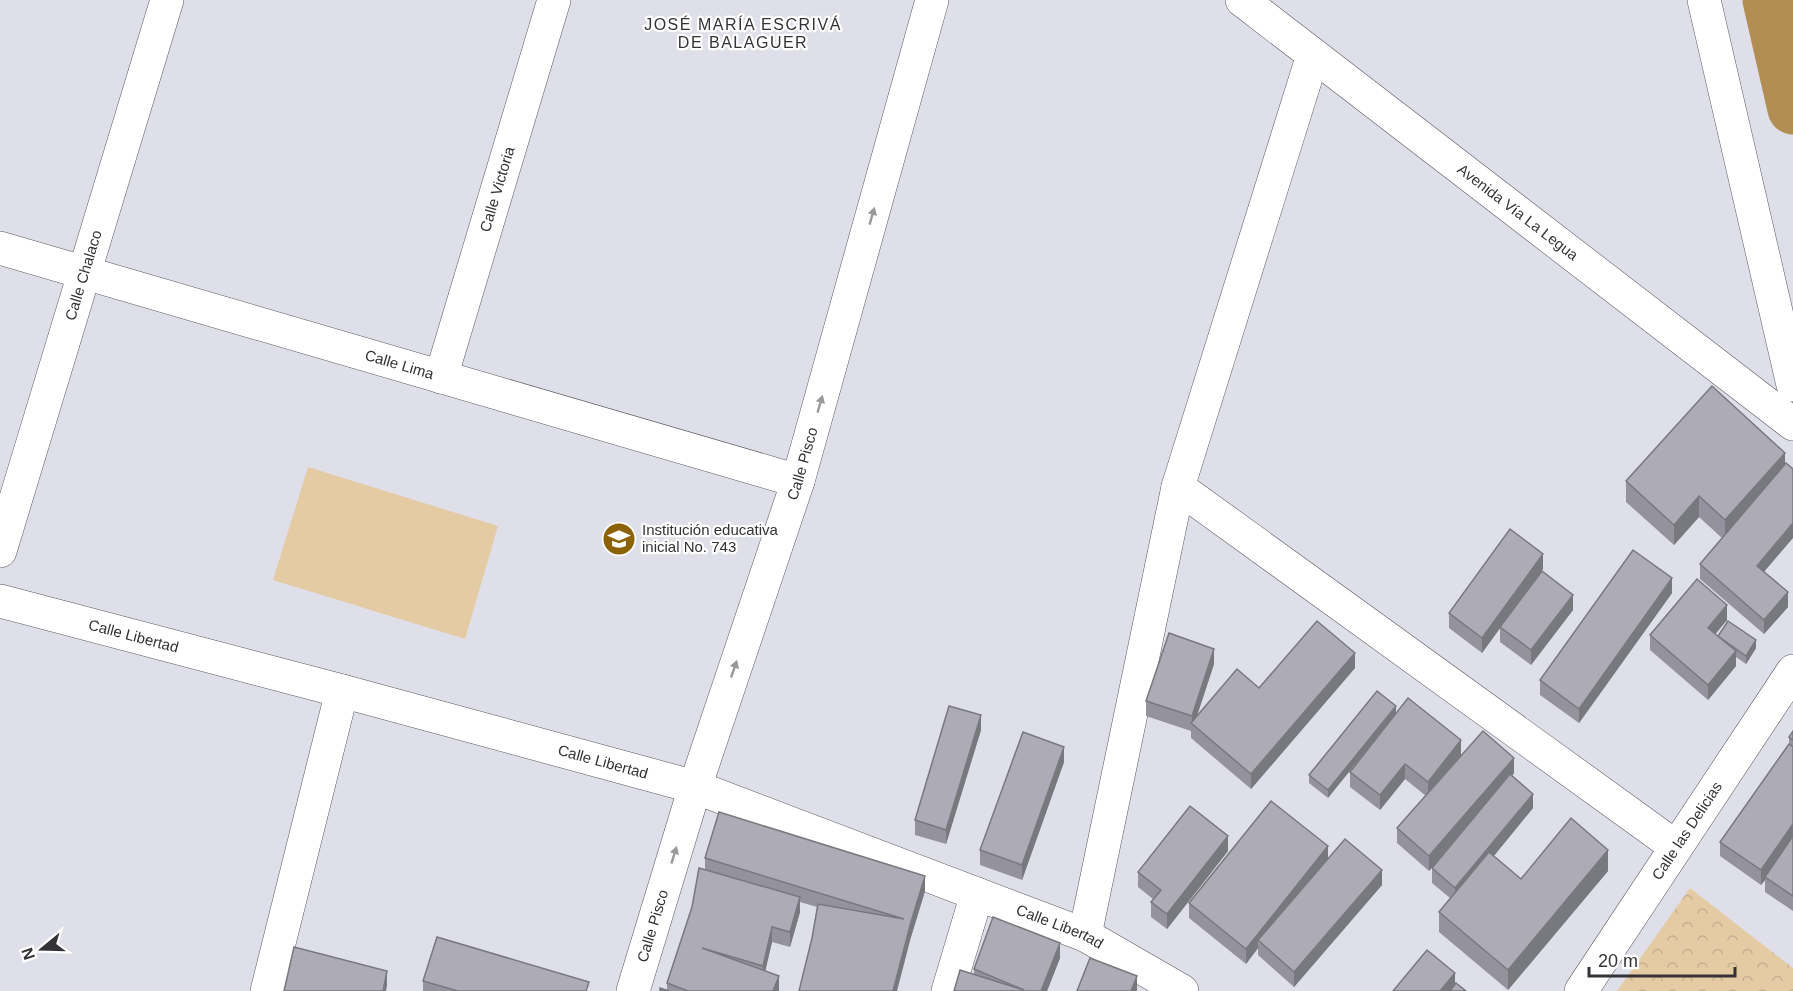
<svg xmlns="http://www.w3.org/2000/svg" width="1793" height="991" font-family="Arial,sans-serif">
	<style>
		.green { fill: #e5cba4 }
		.forest { fill: url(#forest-crowns) }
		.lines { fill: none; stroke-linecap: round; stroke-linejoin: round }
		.canal { stroke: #b28e55; stroke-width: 51 }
		.minor-casing { stroke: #575761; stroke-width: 34 }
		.minor { stroke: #fff; stroke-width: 33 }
		.wall { fill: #94939d }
		.shaded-wall { fill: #78787f }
		.building { fill: #acabb6; stroke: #78787f; stroke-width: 1.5 }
		.oneway { fill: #99999b }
		.labels { text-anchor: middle; stroke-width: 4.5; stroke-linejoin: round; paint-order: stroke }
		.street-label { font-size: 15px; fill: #333337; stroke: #fff }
		.poi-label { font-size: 15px; fill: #333337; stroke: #fff; text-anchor: start }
		.neighbourhood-label { font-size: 16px; letter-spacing: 1.5px; fill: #333337; stroke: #fff }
	</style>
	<defs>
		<pattern id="forest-crowns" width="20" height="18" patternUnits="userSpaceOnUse" patternTransform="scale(1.5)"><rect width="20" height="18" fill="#e5cba4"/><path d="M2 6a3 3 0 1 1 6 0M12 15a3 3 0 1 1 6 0" fill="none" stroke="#c5af8e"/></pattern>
	</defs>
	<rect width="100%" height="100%" fill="#dfdfea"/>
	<path class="green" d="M 308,467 L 498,526 L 465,639 L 273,580 Z"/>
	<path class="forest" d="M 1690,888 L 1793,968 L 1793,991 L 1617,991 Z"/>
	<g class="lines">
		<path class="canal" d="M 1768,0 L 1793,109"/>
		<defs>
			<g id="minor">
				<path id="s1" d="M 1242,0 L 1793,424"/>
				<path d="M 1704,0 L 1793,385"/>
				<path id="s2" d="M 0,248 L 798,481"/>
				<path id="s3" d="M 441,377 L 554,0"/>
				<path d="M 1178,487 L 1676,847"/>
				<path id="s4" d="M 0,551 L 167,0"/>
				<path id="s5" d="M 0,601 L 342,691 L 695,787 L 1085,935 L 1182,991"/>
				<path d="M 1085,935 L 1178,487 L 1313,55"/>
				<path d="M 267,991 L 342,691"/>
				<path id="s6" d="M 633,991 L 695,787 L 798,481 L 932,0"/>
				<path d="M 948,991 L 977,894"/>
				<path id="s7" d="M 1581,991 L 1793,671"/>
			</g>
		</defs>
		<use href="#minor" class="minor-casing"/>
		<use href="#minor" class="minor"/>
	</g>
	<g class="wall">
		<path d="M 1712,386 L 1765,572 L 1788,607 L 1764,634 L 1700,579 L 1700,564 L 1722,538 L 1699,517 L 1674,545 L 1626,502 L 1626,481 Z"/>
		<path d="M 1543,569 L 1521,600 L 1573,610 L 1531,665 L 1500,642 L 1500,628 L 1482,653 L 1449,628 L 1449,613 Z"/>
		<path d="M 1672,593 L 1579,723 L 1540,695 L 1540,680 Z"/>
		<path d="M 1727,620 L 1715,634 L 1718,636 L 1756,648 L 1746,664 L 1736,657 L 1736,666 L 1708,700 L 1650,650 L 1650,635 Z"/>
		<path d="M 1214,664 L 1196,718 L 1259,688 L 1355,668 L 1251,789 L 1191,738 L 1191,731 L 1146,716 L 1146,701 Z"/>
		<path d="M 1377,691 L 1328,798 L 1309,783 L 1309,775 Z"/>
		<path d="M 981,730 L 946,844 L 915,835 L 915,820 Z"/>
		<path d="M 1793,731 L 1793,911 L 1765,892 L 1765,880 L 1761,885 L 1720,856 L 1720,842 L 1789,744 L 1789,737 Z"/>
		<path d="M 1461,755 L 1453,765 L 1514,773 L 1512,776 L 1533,808 L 1494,856 L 1521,879 L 1608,871 L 1508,990 L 1439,932 L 1439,912 L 1450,898 L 1432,883 L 1432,868 L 1456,840 L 1429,871 L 1397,843 L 1397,828 L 1426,796 L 1405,779 L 1380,810 L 1350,787 L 1350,772 Z"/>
		<path d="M 1064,762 L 1022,880 L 980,865 L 980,850 Z"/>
		<path d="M 1228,851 L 1167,929 L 1151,917 L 1151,902 L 1153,899 L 1138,887 L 1138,872 Z"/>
		<path d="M 705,858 L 925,891 L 911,937 L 812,938 L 817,907 L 800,902 L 800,912 L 790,947 L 772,942 L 765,971 L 779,976 L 779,991 L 660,991 L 667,990 L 667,983 L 705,869 Z"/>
		<path d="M 1328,859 L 1382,885 L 1294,987 L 1258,955 L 1258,948 L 1246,964 L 1189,918 L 1189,903 Z"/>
		<path d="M 1060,958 L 1047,991 L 954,991 L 974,974 L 974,969 Z"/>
		<path d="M 423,981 L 589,991 L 423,991 Z"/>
	</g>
	<g class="shaded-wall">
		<path d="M 1785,453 L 1785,474 L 1725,540 L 1725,520 Z"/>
		<path d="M 1699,496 L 1699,517 L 1674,545 L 1674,525 Z"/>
		<path d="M 1793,523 L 1793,538 L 1757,580 L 1757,566 Z"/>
		<path d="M 1543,554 L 1543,569 L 1482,653 L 1482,638 Z"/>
		<path d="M 1672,578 L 1672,593 L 1579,723 L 1579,709 Z"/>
		<path d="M 1788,592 L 1788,607 L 1764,634 L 1764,620 Z"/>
		<path d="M 1573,595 L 1573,610 L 1531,665 L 1531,650 Z"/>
		<path d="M 1727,605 L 1727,620 L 1708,643 L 1708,628 Z"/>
		<path d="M 1756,640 L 1756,648 L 1746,664 L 1746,656 Z"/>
		<path d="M 1214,649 L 1214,664 L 1194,725 L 1192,723 L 1192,716 Z"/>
		<path d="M 1736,651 L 1736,666 L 1708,700 L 1708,685 Z"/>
		<path d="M 1355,653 L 1355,668 L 1251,789 L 1251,774 Z"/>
		<path d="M 1396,706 L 1396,714 L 1328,798 L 1328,790 Z"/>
		<path d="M 981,715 L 981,730 L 946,844 L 946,830 Z"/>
		<path d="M 1461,740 L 1461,755 L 1428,797 L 1428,782 Z"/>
		<path d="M 1064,747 L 1064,762 L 1022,880 L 1022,865 Z"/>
		<path d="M 1514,758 L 1514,773 L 1429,871 L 1429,856 Z"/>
		<path d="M 1405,764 L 1405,779 L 1380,810 L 1380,795 Z"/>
		<path d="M 1533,794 L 1533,808 L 1455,903 L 1455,888 Z"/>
		<path d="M 1793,824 L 1793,839 L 1765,877 L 1765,880 L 1761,885 L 1761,870 Z"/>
		<path d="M 1228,836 L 1228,851 L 1167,929 L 1167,914 Z"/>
		<path d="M 1328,846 L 1328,861 L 1258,940 L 1258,948 L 1246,964 L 1246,949 Z"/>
		<path d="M 1608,850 L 1608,871 L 1508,990 L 1508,970 Z"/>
		<path d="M 1382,870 L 1382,885 L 1294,987 L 1294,972 Z"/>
		<path d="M 925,876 L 925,891 L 911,937 L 897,991 L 893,991 L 911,922 Z"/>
		<path d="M 800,897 L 800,912 L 790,947 L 790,932 Z"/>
		<path d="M 772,927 L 772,942 L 763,981 L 763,966 Z"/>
		<path d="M 1060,943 L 1060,958 L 1047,991 L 1041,991 Z"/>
		<path d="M 387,971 L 387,986 L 386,991 L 383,991 Z"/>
		<path d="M 1455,973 L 1455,988 L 1452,991 L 1440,991 Z"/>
		<path d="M 779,976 L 779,991 L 773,991 Z"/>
		<path d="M 1137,976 L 1137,991 L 1131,991 Z"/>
	</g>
	<g class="building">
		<path d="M 1712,386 L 1785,453 L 1725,520 L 1699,496 L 1674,525 L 1626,481 Z"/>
		<path d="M 1786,463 L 1793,469 L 1793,523 L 1757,566 L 1788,592 L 1764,620 L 1700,564 Z"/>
		<path d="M 1510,529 L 1543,554 L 1482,638 L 1449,613 Z"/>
		<path d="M 1633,550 L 1672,578 L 1579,709 L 1540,680 Z"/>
		<path d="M 1542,571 L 1573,595 L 1531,650 L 1500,627 Z"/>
		<path d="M 1697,579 L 1727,605 L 1708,628 L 1736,651 L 1708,685 L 1650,635 Z"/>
		<path d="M 1317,621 L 1355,653 L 1251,774 L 1191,723 L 1237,669 L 1259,688 Z"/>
		<path d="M 1728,621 L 1756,640 L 1746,656 L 1718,636 Z"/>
		<path d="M 1169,633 L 1214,649 L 1192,716 L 1146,701 Z"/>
		<path d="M 1377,691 L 1396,706 L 1328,790 L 1309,775 Z"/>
		<path d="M 1408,698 L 1461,740 L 1428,782 L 1405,764 L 1380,795 L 1350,772 Z"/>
		<path d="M 949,706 L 981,715 L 946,830 L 915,820 Z"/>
		<path d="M 1483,731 L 1514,758 L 1429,856 L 1397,828 Z"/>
		<path d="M 1793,731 L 1793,740 L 1789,737 Z"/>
		<path d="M 1023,732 L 1064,747 L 1022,865 L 980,850 Z"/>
		<path d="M 1789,744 L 1793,747 L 1793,824 L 1761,870 L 1720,842 Z"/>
		<path d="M 1510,774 L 1533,794 L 1455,888 L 1432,868 Z"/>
		<path d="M 1271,801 L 1328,846 L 1246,949 L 1189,903 Z"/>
		<path d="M 1190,806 L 1228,836 L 1167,914 L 1151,902 L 1161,890 L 1138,872 Z"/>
		<path d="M 719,812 L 925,876 L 911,922 L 893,991 L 799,991 L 812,938 L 818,904 L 904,919 L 705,858 Z"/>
		<path d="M 1571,818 L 1608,850 L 1508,970 L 1439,912 L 1489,852 L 1521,879 Z"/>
		<path d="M 1793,836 L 1793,896 L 1765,877 Z"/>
		<path d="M 1345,839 L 1382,870 L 1294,972 L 1258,940 Z"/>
		<path d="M 699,868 L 800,897 L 790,932 L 772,927 L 763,966 L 702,948 L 779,976 L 773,991 L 688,991 L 667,983 L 692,907 Z"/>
		<path d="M 993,917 L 1060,943 L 1041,991 L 954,991 L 960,970 L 1024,990 L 974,969 Z"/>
		<path d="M 437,937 L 589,982 L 586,991 L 458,991 L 423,981 Z"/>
		<path d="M 294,947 L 387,971 L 383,991 L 284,991 Z"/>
		<path d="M 1427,950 L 1455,973 L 1440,991 L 1393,991 Z"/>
		<path d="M 1090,958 L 1137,976 L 1131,991 L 1077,991 Z"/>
		<path d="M 1456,983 L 1466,991 L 1450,991 Z"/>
		<path d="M 660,988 L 669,991 L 660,991 Z"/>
	</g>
	<defs><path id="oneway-solid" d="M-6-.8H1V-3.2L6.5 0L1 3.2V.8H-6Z" transform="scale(1.5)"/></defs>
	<g class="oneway">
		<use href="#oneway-solid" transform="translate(872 216) rotate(-74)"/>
		<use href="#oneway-solid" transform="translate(820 404) rotate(-74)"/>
		<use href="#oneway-solid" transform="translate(734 669) rotate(-71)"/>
		<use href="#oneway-solid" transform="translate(674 855) rotate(-73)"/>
	</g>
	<defs>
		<symbol id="school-disc" viewBox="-11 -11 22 22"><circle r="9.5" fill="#8d6206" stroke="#fff"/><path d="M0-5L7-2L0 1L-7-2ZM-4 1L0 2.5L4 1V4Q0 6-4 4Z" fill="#fff"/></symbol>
	</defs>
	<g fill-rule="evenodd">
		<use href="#school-disc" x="600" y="520" width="38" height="38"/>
	</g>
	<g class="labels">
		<g class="street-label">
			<text dy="5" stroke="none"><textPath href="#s3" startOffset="196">Calle Victoria</textPath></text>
			<text dy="5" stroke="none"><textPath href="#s1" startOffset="348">Avenida Vía La Legua</textPath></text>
			<text dy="5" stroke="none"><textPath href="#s4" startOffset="288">Calle Chalaco</textPath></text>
			<text dy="5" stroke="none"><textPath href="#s2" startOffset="416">Calle Lima</textPath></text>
			<text dy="5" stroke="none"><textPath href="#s6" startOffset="554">Calle Pisco</textPath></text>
			<text dy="5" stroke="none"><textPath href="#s5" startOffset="138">Calle Libertad</textPath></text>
			<text dy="5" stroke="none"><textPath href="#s5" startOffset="624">Calle Libertad</textPath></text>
			<text dy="5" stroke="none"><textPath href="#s7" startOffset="192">Calle las Delicias</textPath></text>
			<text dy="5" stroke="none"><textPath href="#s6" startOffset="68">Calle Pisco</textPath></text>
			<text dy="5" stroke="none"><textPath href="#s5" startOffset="1110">Calle Libertad</textPath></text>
		</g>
		<g class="poi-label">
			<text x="642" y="535">Institución educativa<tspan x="642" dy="17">inicial No. 743</tspan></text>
		</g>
		<g class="neighbourhood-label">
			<text x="743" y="30">JOSÉ MARÍA ESCRIVÁ<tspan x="743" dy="18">DE BALAGUER</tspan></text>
		</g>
	</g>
	<g transform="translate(42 949) rotate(251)" stroke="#ffffff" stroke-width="4.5" paint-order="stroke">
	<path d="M0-4.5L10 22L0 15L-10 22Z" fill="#333337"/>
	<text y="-9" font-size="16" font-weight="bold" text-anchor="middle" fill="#333337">N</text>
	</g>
	<path d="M1589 967v9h146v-9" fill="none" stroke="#333337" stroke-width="3"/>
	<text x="1598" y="967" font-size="18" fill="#333337" stroke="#ffffff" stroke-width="4.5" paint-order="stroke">20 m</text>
</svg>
